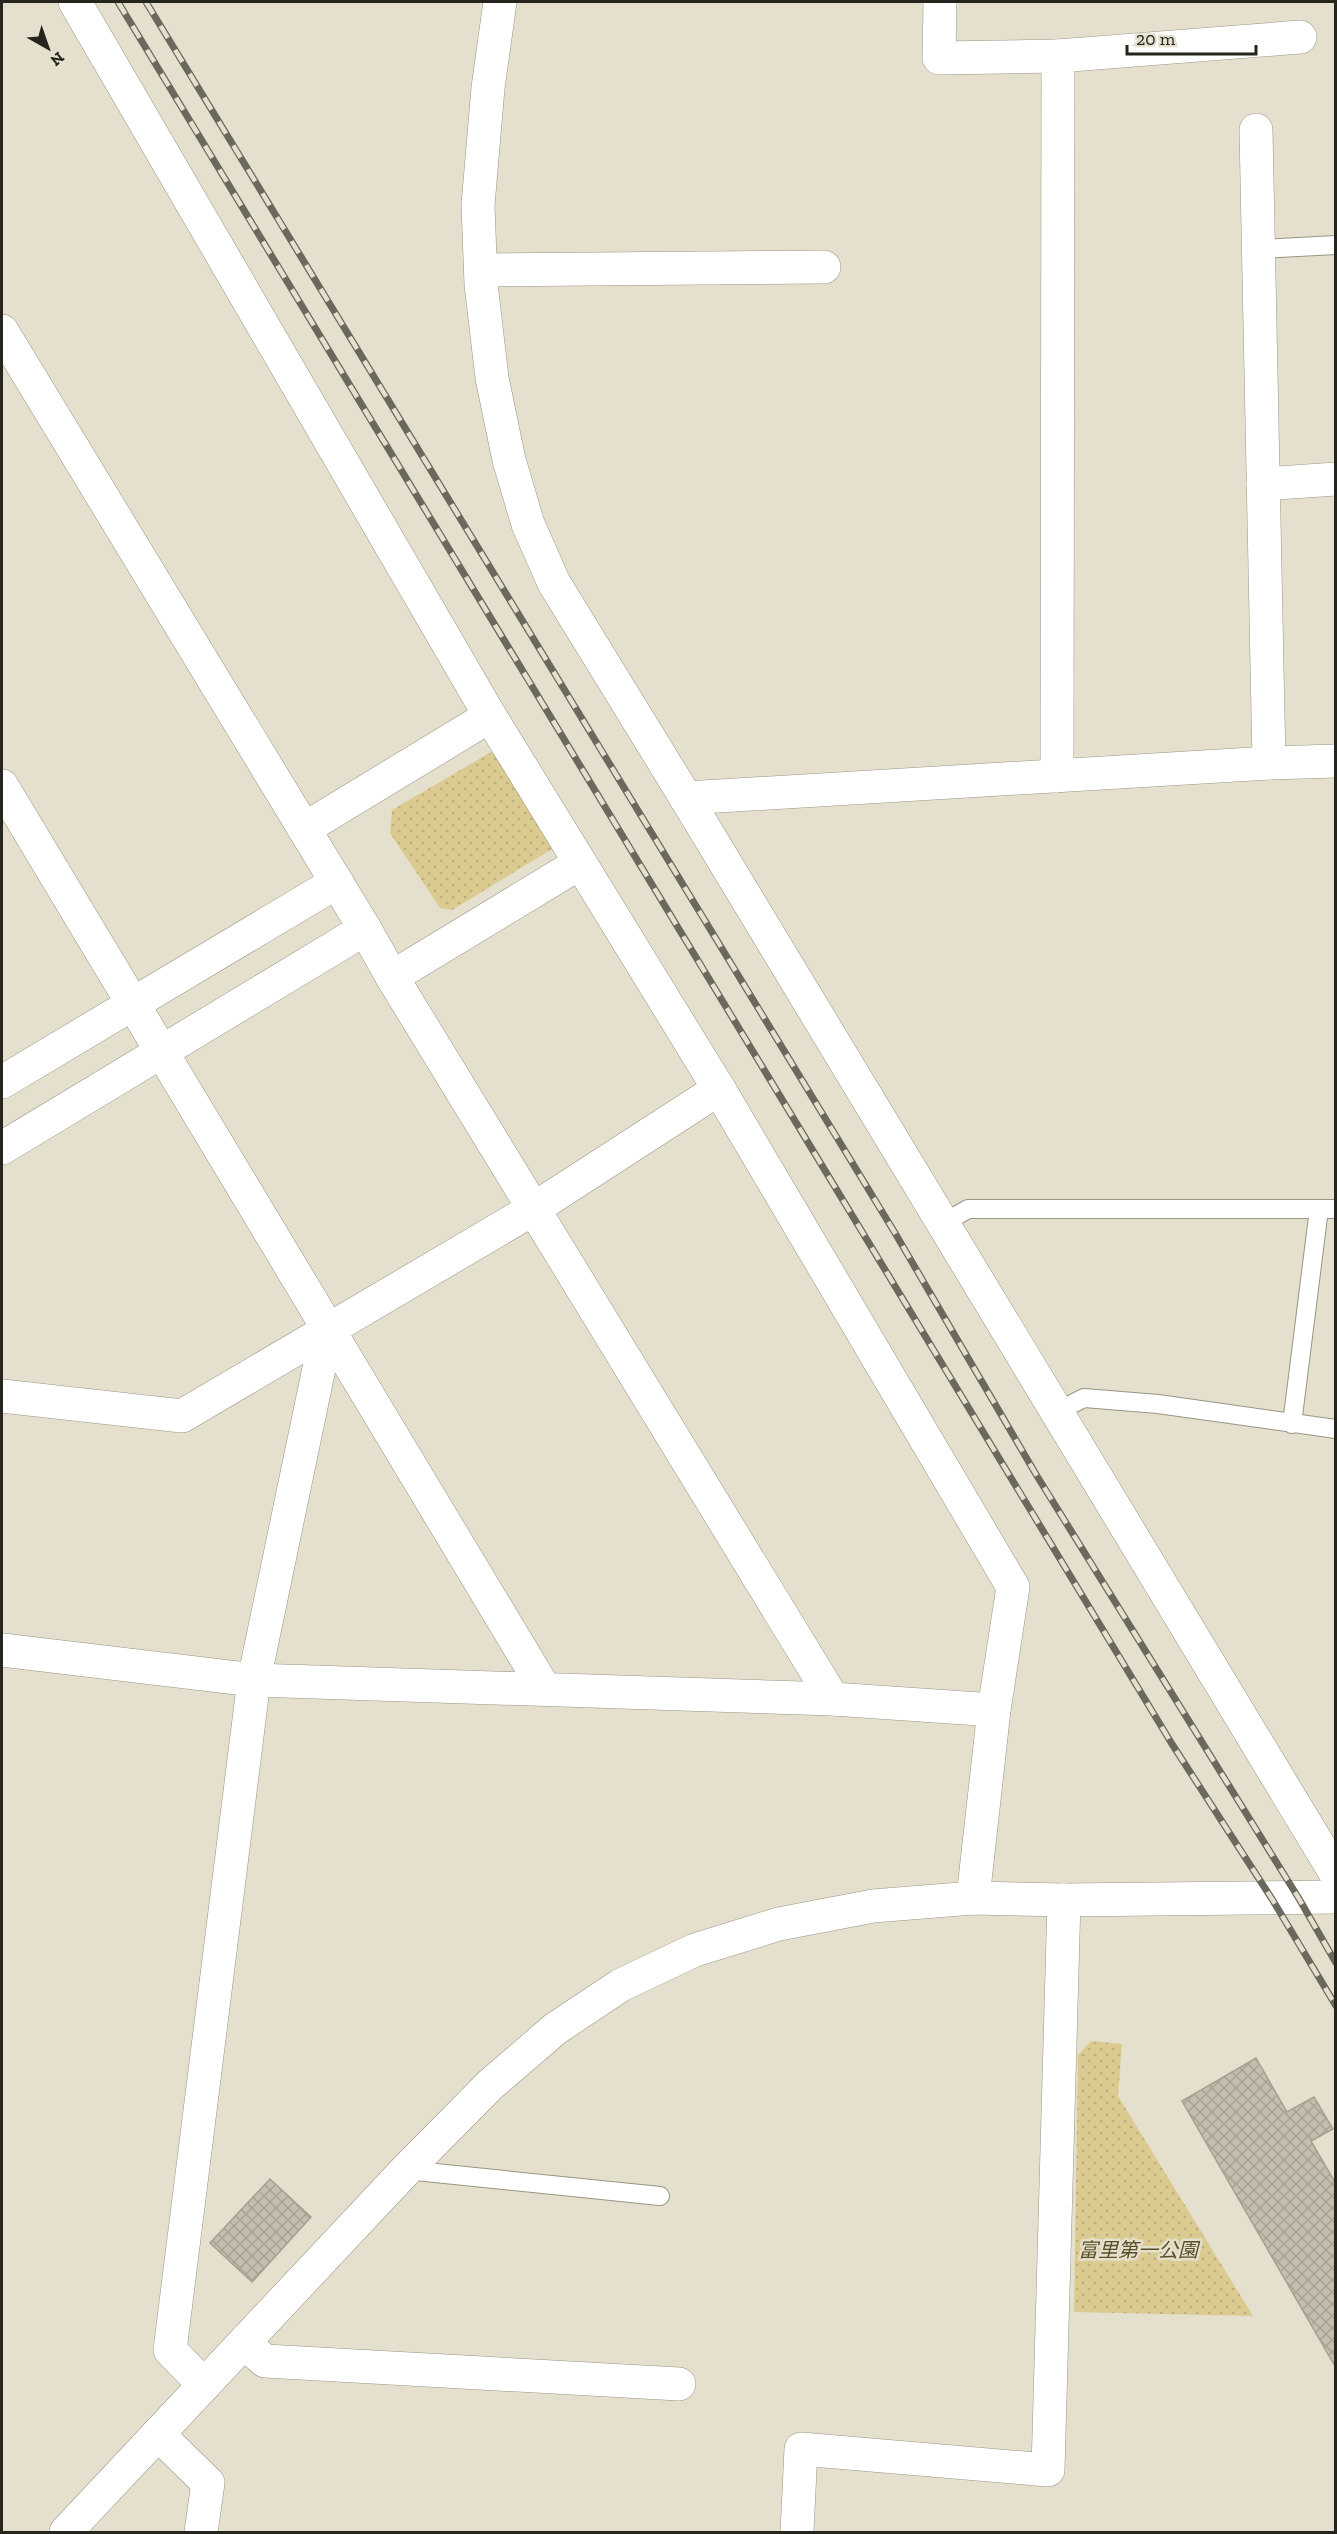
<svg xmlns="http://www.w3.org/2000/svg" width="1337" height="2534" font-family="'Zilla Slab','Noto Sans JP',serif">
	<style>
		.park { fill: url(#park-dots) }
		.building { fill: url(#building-cross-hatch); stroke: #a5a08f; stroke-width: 1.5 }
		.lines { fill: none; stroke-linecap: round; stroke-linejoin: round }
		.service-casing { stroke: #999584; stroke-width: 20 }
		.minor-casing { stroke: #999584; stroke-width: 34 }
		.tertiary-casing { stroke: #999584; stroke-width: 34 }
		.service { stroke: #fff; stroke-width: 18 }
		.minor { stroke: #fff; stroke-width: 33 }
		.tertiary { stroke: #fff; stroke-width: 33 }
		.rail-casing { stroke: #6b695e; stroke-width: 7 }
		.rail { stroke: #e5e0ce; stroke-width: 4.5; stroke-dasharray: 14; stroke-linecap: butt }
		.labels { text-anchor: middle; stroke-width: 5; stroke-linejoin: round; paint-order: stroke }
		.park-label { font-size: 20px; font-style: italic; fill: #5a4f26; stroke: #e5e0ce }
	</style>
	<defs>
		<pattern id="park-dots" width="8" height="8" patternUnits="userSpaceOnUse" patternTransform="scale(1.5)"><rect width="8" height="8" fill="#dbcb91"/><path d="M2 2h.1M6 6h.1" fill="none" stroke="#bcae7d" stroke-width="1.8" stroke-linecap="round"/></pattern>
		<pattern id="building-cross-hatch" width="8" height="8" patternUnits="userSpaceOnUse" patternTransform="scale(1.5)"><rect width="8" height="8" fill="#c3bead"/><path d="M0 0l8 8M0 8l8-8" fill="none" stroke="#a7a394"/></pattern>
	</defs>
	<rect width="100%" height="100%" fill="#e5e0ce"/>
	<g class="park">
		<path d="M 498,748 L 557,846 L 452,910 L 440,908 L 390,833 L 392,810 Z"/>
		<path d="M 1091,2041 L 1122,2044 L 1118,2096 L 1253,2316 L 1074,2312 L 1078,2055 Z"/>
	</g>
	<g class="building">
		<path d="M 1256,2058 L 1287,2112 L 1314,2097 L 1333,2129 L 1311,2141 L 1336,2184 L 1336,2368 L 1182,2101 Z"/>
		<path d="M 270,2179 L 311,2217 L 252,2282 L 210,2243 Z"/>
	</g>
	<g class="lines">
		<defs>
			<g id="service">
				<path d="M 1259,249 L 1336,245"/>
				<path d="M 942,1224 L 968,1209 L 1336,1209"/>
				<path d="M 1056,1412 L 1084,1398 L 1158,1404 L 1336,1429"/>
				<path d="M 1292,1424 L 1319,1209"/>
				<path d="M 406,2170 L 660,2196"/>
			</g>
			<g id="minor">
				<path d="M 75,2 L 490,716 L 719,1089 L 1013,1587 L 994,1710 L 973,1898"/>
				<path d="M 940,2 L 939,58 L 1058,56"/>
				<path d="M 1256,130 L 1269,763"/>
				<path d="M 481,270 L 824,267"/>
				<path d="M 2,331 L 365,929 L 392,977 L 833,1699"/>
				<path d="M 1263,484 L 1336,479"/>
				<path d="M 1057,776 L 1058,56 L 1300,37"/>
				<path d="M 2,786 L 544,1688"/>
				<path d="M 686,798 L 1269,763 L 1336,761"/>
				<path d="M 304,829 L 490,716"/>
				<path d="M 392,977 L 580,863"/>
				<path d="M 2,1396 L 182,1416 L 535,1208 L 719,1089"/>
				<path d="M 2,1650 L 254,1680 L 833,1699 L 994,1710"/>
				<path d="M 244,2343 L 265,2361 L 679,2384"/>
				<path d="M 204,2385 L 170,2350 L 254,1680 L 327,1330"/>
				<path d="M 158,2434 L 208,2483 L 201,2532"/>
				<path d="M 797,2532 L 801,2449 L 1048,2470 L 1064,1900"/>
			</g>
			<g id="tertiary">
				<path d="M 500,2 L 488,88 L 478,205 L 481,284 L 492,378 L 509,460 L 528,524 L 554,583 L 686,798 L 1336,1874"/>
				<path d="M 2,1082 L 337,882"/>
				<path d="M 2,1148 L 365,929"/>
				<path d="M 66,2532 L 406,2170 L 490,2085 L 555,2029 L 621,1985 L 695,1950 L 779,1924 L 873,1906 L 973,1898 L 1064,1900 L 1336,1897"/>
			</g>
		</defs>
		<use href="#service" class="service-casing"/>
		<use href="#minor" class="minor-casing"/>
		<use href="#tertiary" class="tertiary-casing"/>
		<use href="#service" class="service"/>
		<use href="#minor" class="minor"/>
		<use href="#tertiary" class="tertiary"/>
		<defs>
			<g id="rail">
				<path d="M 118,2 L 1172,1744 L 1272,1899 L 1336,2006"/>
				<path d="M 146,2 L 895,1233 L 1037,1476 L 1298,1897 L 1336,1963"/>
			</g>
		</defs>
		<use href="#rail" class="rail-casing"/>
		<use href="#rail" class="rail"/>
	</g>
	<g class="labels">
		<g class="park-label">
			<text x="1138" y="2257">富里第一公園</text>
		</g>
	</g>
	<rect width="1337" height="2534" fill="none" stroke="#25241d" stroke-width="6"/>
	<g transform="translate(48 48) rotate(140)" stroke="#e5e0ce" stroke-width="4.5" paint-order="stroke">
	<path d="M0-4.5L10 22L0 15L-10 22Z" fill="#25241d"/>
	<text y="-9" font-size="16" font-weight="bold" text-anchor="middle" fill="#25241d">N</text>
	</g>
	<path d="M1127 45v9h129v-9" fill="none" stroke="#25241d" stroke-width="3"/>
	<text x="1136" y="45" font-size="18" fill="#25241d" stroke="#e5e0ce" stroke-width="4.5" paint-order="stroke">20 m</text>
</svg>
